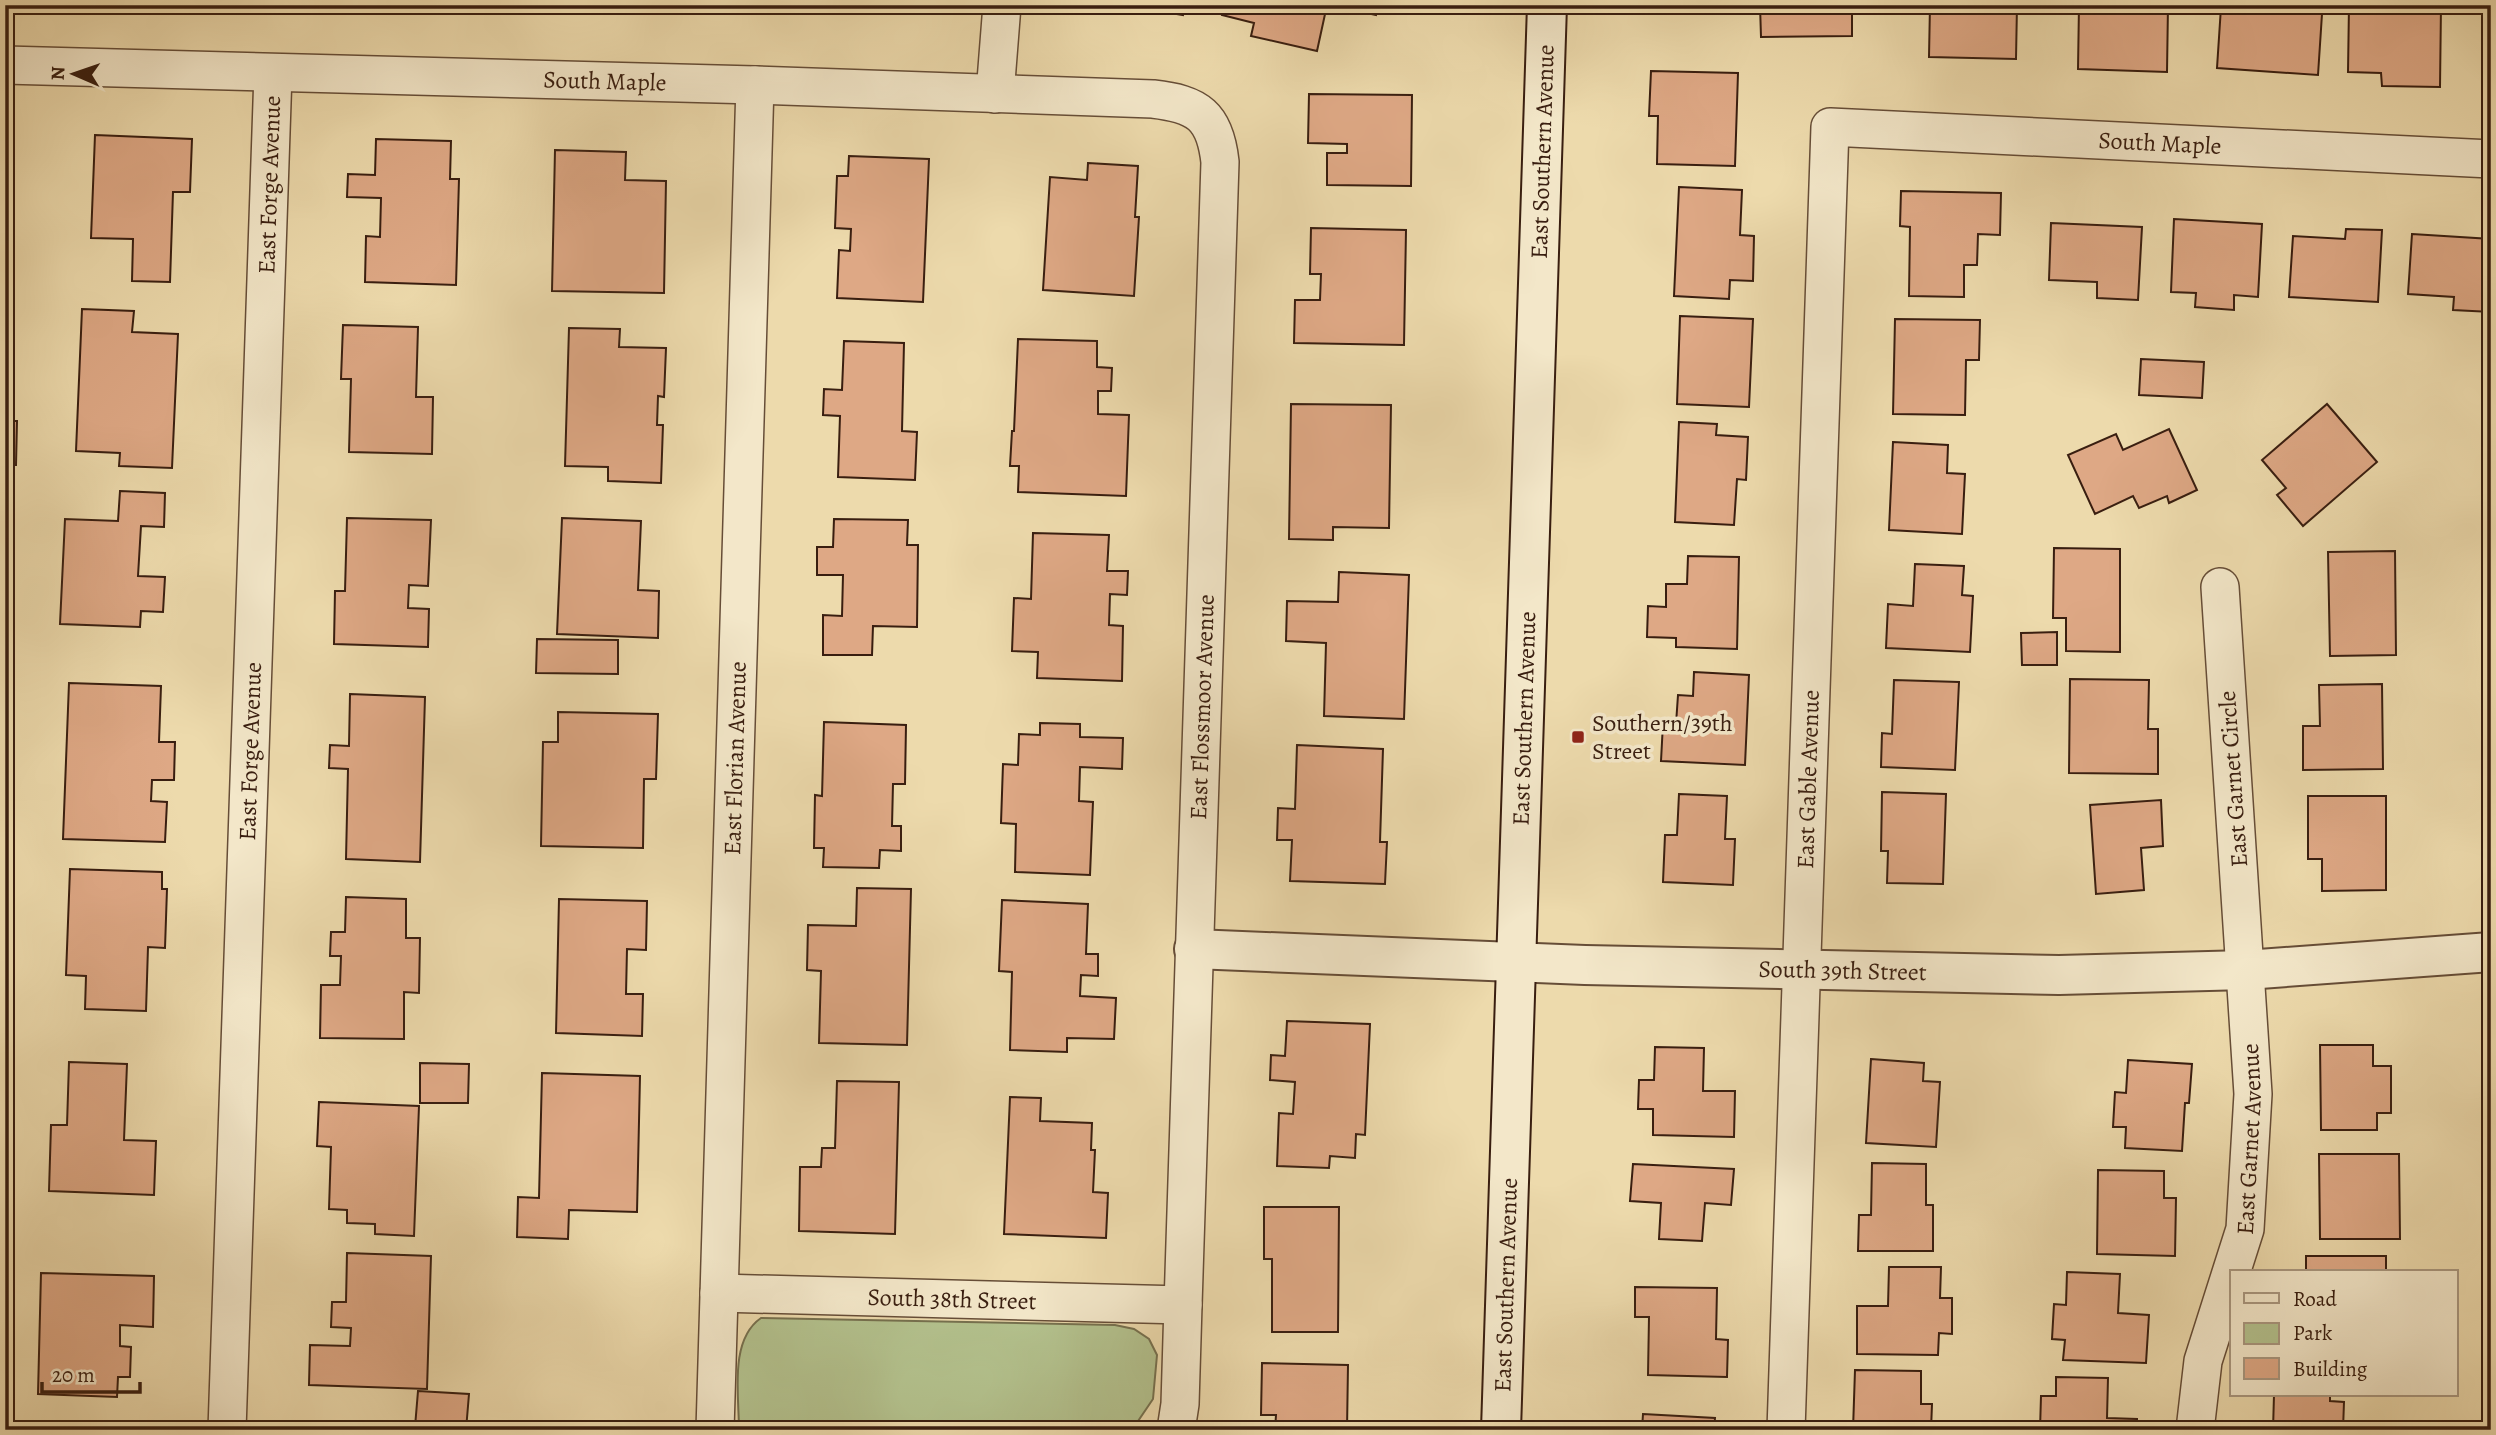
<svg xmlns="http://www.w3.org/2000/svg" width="2496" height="1435" font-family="Alegreya,serif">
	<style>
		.green { fill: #b3c18d; stroke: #76704e; stroke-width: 2 }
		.building { fill: #dea885; stroke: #391e10; stroke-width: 2 }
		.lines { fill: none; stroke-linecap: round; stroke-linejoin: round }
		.minor-casing { stroke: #664d37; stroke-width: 40 }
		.tertiary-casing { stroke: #664d37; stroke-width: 42 }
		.secondary-casing { stroke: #391e10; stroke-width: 42 }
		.minor { stroke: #f3e7c9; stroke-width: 37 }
		.tertiary { stroke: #f3e7c9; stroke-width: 38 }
		.secondary { stroke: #f3e7c9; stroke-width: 38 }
		.poi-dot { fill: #8f2418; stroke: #f3e7c9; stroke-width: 2.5 }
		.labels { text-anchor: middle; stroke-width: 7; stroke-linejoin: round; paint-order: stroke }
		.street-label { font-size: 24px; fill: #391e10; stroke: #f3e7c9 }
		.poi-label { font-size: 24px; fill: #391e10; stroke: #f3e7c9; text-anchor: start }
	</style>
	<rect width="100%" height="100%" fill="#eddaac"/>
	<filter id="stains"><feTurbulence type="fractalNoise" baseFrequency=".00286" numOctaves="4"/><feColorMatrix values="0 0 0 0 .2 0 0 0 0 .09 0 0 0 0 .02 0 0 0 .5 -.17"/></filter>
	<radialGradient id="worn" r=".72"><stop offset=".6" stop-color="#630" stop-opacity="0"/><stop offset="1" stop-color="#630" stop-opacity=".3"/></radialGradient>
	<path class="green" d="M 761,1318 L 1115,1325 L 1134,1329 L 1149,1339 L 1157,1355 L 1153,1399 L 1136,1424 L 1129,1430 L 739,1430 C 739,1395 729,1340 761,1318 Z"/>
	<g class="building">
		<path d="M 840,5 L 930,5 L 930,9 Z"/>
		<path d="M 1124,5 L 1185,5 L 1183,15 Z"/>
		<path d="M 1224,5 L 1327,5 L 1317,51 L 1251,36 L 1254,23 L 1222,15 Z"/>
		<path d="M 1331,5 L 1378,5 L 1376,15 Z"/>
		<path d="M 1760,5 L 1852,5 L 1852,36 L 1761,37 Z"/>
		<path d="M 1930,5 L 2017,5 L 2016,59 L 1929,57 Z"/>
		<path d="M 2079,5 L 2168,5 L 2167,72 L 2078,69 Z"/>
		<path d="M 2349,5 L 2441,5 L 2440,87 L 2382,86 L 2381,73 L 2348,72 Z"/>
		<path d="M 2221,7 L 2322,14 L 2318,75 L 2217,68 Z"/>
		<path d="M 1651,71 L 1738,73 L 1735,166 L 1657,164 L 1658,116 L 1649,116 Z"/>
		<path d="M 1309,94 L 1412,95 L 1411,186 L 1327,185 L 1327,153 L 1347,153 L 1347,144 L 1308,143 Z"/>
		<path d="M 95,135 L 192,139 L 190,192 L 173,192 L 170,282 L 132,281 L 133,239 L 91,238 Z"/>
		<path d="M 376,139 L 451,141 L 450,179 L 459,179 L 456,285 L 365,282 L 366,236 L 380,237 L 381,198 L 347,197 L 348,174 L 375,175 Z"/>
		<path d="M 555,150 L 626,152 L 625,180 L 666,181 L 664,293 L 552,291 Z"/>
		<path d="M 849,156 L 929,159 L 923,302 L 837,298 L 839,250 L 850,251 L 851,229 L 835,228 L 837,176 L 848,176 Z"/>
		<path d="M 1088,163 L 1138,166 L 1135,217 L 1139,217 L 1134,296 L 1043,290 L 1050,177 L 1087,180 Z"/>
		<path d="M 1679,187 L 1742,190 L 1740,235 L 1754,236 L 1753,281 L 1730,280 L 1729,299 L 1674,296 Z"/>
		<path d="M 1901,191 L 2001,193 L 2000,235 L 1978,234 L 1977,265 L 1964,265 L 1964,297 L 1909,296 L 1910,227 L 1900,226 Z"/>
		<path d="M 2174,219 L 2262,224 L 2258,297 L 2234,295 L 2234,310 L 2195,307 L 2196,293 L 2171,292 Z"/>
		<path d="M 2051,223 L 2142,227 L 2138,300 L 2097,298 L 2097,282 L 2049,280 Z"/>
		<path d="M 1311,228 L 1406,230 L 1404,345 L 1294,343 L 1295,300 L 1320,300 L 1321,274 L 1310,274 Z"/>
		<path d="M 2346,229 L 2382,230 L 2378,302 L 2289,297 L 2293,236 L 2345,239 Z"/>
		<path d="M 2412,234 L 2491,239 L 2491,312 L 2453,310 L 2454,297 L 2408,294 Z"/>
		<path d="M 82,309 L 134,311 L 132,332 L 178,334 L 172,468 L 119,466 L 120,453 L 76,451 Z"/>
		<path d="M 1680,316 L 1753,319 L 1749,407 L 1677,404 Z"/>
		<path d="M 1895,319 L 1980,320 L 1979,360 L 1966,360 L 1965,415 L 1893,414 Z"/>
		<path d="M 343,325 L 418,327 L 416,397 L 433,397 L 432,454 L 349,452 L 351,379 L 341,379 Z"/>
		<path d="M 569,328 L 620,329 L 619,347 L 666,348 L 664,397 L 658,396 L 657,425 L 663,425 L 661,483 L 608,481 L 608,467 L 565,466 Z"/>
		<path d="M 1018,339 L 1097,341 L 1097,367 L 1112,368 L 1111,391 L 1098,391 L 1098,414 L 1129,415 L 1126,496 L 1018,492 L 1019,466 L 1010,466 L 1012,431 L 1014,431 Z"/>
		<path d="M 844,341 L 904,343 L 902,431 L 917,432 L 915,480 L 838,477 L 840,416 L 823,415 L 824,389 L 842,390 Z"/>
		<path d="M 2141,359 L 2204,362 L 2202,398 L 2139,395 Z"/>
		<path d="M 1291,404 L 1391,405 L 1389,528 L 1333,527 L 1333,540 L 1289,539 Z"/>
		<path d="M 2327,404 L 2377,462 L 2303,526 L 2277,495 L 2286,488 L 2262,460 Z"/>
		<path d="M 5,421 L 17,421 L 16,465 L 5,465 Z"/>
		<path d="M 1679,422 L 1717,424 L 1716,435 L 1748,437 L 1746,480 L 1737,479 L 1734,525 L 1675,522 Z"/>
		<path d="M 2169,429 L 2197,490 L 2169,503 L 2167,496 L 2139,508 L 2133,496 L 2095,514 L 2068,455 L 2116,434 L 2123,450 Z"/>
		<path d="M 1893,442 L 1948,445 L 1947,473 L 1965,474 L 1962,534 L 1889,530 Z"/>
		<path d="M 120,491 L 165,493 L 164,527 L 141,526 L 138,576 L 165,577 L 163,612 L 141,611 L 140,627 L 60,624 L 65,519 L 118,521 Z"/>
		<path d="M 347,518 L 431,520 L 428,586 L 409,585 L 408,608 L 429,609 L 428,647 L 334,644 L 335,591 L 345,591 Z"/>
		<path d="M 562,518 L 641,521 L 638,590 L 659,591 L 658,638 L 557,634 Z"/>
		<path d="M 834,519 L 908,520 L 907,545 L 918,545 L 917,627 L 873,626 L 872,655 L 823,655 L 823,615 L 842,616 L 843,575 L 817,575 L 817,547 L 833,547 Z"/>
		<path d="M 1033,533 L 1109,535 L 1107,571 L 1128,571 L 1127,595 L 1110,594 L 1109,625 L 1123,626 L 1122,681 L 1037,678 L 1038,652 L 1012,651 L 1014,598 L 1031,599 Z"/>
		<path d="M 2054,548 L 2120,549 L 2120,652 L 2066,651 L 2066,618 L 2053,618 Z"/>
		<path d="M 2395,551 L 2396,655 L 2330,656 L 2328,552 Z"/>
		<path d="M 1688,556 L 1739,557 L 1737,649 L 1676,647 L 1676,638 L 1647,637 L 1648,606 L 1666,607 L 1666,584 L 1687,584 Z"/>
		<path d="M 1915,564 L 1964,566 L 1962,595 L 1973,596 L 1970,652 L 1886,648 L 1888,604 L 1913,606 Z"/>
		<path d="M 1339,572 L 1409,575 L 1404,719 L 1324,716 L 1326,643 L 1286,641 L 1287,601 L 1338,602 Z"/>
		<path d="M 2057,632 L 2057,665 L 2022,665 L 2021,633 Z"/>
		<path d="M 537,639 L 618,640 L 618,674 L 536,673 Z"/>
		<path d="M 1694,672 L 1749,675 L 1745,765 L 1661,761 L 1663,723 L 1676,724 L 1678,695 L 1693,696 Z"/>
		<path d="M 2070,679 L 2149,680 L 2148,729 L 2158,729 L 2158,774 L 2069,773 Z"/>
		<path d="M 1894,680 L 1959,682 L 1955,770 L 1881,767 L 1882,733 L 1892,734 Z"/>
		<path d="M 69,683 L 161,686 L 159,742 L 175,742 L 174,780 L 152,780 L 151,801 L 167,802 L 165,842 L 63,839 Z"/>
		<path d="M 2382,684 L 2383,769 L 2303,770 L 2303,726 L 2320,726 L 2319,685 Z"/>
		<path d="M 350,694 L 425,697 L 420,862 L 346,859 L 348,769 L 329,768 L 330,745 L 349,746 Z"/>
		<path d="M 558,712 L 658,714 L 656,779 L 644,779 L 643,848 L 541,846 L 543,742 L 558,742 Z"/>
		<path d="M 824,722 L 906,725 L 905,784 L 893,784 L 892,826 L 901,826 L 901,851 L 880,850 L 879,868 L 823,867 L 824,848 L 814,848 L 815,795 L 822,796 Z"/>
		<path d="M 1040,723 L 1080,724 L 1080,737 L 1123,738 L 1122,769 L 1080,767 L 1079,801 L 1093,802 L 1090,875 L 1015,872 L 1016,824 L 1001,823 L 1003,764 L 1018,765 L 1019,734 L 1040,735 Z"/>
		<path d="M 1297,745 L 1383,749 L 1380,842 L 1387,842 L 1385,884 L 1290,881 L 1292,840 L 1277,840 L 1278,808 L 1295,809 Z"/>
		<path d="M 1882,792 L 1946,794 L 1943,884 L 1887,883 L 1888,851 L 1881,851 Z"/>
		<path d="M 1679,794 L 1727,796 L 1725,839 L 1735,839 L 1733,885 L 1663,882 L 1665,835 L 1677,835 Z"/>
		<path d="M 2308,796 L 2386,796 L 2386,890 L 2322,891 L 2322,859 L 2308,859 Z"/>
		<path d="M 2161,800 L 2163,846 L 2141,848 L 2144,890 L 2096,894 L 2090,805 Z"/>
		<path d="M 70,869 L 162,872 L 162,889 L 167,889 L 165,948 L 148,947 L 146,1011 L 85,1009 L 86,976 L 66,975 Z"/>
		<path d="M 857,888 L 911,889 L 907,1045 L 819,1043 L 821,971 L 807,970 L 808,925 L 856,926 Z"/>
		<path d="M 346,897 L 406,899 L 406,938 L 420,938 L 419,993 L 404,992 L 404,1039 L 320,1038 L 321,985 L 340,985 L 341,956 L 330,956 L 331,932 L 345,932 Z"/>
		<path d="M 559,899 L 647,901 L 646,950 L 627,949 L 626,994 L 643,994 L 642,1036 L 556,1033 Z"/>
		<path d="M 1002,900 L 1088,904 L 1086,954 L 1098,954 L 1098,976 L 1081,975 L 1080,996 L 1116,998 L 1114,1039 L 1067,1038 L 1067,1052 L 1010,1050 L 1012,972 L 999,971 Z"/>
		<path d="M 1287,1021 L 1370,1024 L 1365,1135 L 1356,1134 L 1355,1158 L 1330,1156 L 1329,1168 L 1277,1166 L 1279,1113 L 1293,1114 L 1295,1082 L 1270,1080 L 1271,1055 L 1285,1056 Z"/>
		<path d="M 2320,1045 L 2373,1045 L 2373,1066 L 2391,1066 L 2391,1113 L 2377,1113 L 2377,1130 L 2321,1130 Z"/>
		<path d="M 1655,1047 L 1704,1048 L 1703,1091 L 1735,1091 L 1734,1137 L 1653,1135 L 1653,1109 L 1638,1109 L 1639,1080 L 1654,1080 Z"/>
		<path d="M 1871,1059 L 1924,1063 L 1923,1081 L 1940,1082 L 1936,1147 L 1866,1143 Z"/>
		<path d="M 2128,1060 L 2192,1064 L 2189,1103 L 2185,1103 L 2182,1151 L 2125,1148 L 2126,1127 L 2113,1127 L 2115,1092 L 2126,1093 Z"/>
		<path d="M 69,1062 L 127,1064 L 124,1140 L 156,1141 L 154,1195 L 49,1191 L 51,1125 L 67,1125 Z"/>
		<path d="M 420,1063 L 469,1064 L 468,1103 L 420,1103 Z"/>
		<path d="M 542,1073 L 640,1076 L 637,1212 L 569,1210 L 568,1239 L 517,1237 L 518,1197 L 539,1198 Z"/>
		<path d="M 837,1081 L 899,1082 L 895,1234 L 799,1231 L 800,1167 L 821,1167 L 822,1148 L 835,1148 Z"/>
		<path d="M 1010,1097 L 1041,1098 L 1040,1121 L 1092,1123 L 1091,1150 L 1095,1150 L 1093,1192 L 1108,1193 L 1106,1238 L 1004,1234 Z"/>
		<path d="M 319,1102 L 419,1106 L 414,1236 L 375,1234 L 375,1224 L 347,1223 L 347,1210 L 329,1209 L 331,1147 L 317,1146 Z"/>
		<path d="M 2319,1154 L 2399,1154 L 2400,1239 L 2320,1239 Z"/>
		<path d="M 1872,1163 L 1926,1164 L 1926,1205 L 1933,1205 L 1933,1251 L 1858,1251 L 1859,1215 L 1871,1215 Z"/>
		<path d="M 1633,1164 L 1734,1169 L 1731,1205 L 1705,1203 L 1702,1241 L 1659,1239 L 1661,1203 L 1630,1201 Z"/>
		<path d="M 2098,1170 L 2164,1171 L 2164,1198 L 2176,1198 L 2175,1256 L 2097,1254 Z"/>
		<path d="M 1264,1207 L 1339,1207 L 1338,1332 L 1272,1332 L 1272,1259 L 1264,1259 Z"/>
		<path d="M 347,1253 L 431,1256 L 427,1389 L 309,1385 L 310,1345 L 350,1346 L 351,1328 L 331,1327 L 332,1302 L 346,1302 Z"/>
		<rect x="2306" y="1256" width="80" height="16"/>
		<path d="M 1889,1267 L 1941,1267 L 1940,1298 L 1952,1298 L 1952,1334 L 1939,1333 L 1938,1355 L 1857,1354 L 1857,1306 L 1888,1306 Z"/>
		<path d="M 2067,1272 L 2120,1274 L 2118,1313 L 2149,1315 L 2146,1363 L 2063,1360 L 2065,1340 L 2052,1339 L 2054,1304 L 2066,1305 Z"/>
		<path d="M 41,1273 L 154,1276 L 153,1327 L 120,1325 L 120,1346 L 131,1347 L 130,1377 L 118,1377 L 117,1397 L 38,1394 Z"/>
		<path d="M 1635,1287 L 1717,1288 L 1716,1339 L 1728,1340 L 1727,1377 L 1648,1375 L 1649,1317 L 1635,1317 Z"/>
		<path d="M 1262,1363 L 1348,1365 L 1347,1430 L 1275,1430 L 1276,1415 L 1261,1415 Z"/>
		<path d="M 1855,1370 L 1921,1371 L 1921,1404 L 1932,1404 L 1931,1430 L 1853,1430 Z"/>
		<path d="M 2056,1377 L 2108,1378 L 2107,1418 L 2137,1419 L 2137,1430 L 2040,1430 L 2041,1396 L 2056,1396 Z"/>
		<path d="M 418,1391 L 469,1394 L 466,1430 L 415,1427 Z"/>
		<path d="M 2274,1395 L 2330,1395 L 2330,1401 L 2344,1402 L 2343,1430 L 2273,1430 Z"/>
		<path d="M 1643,1414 L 1715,1418 L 1714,1430 L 1642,1430 Z"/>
	</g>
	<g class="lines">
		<defs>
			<g id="minor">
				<path id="s1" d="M 5,65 L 755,85 L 1153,99 C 1198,104 1215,116 1220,162 L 1183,1305 L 1180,1404 L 1176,1430"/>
				<path d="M 995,94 L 1002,5"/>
				<path id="s2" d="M 719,1293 L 1183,1305"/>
				<path id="s3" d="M 227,1430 L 273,73"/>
				<path id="s4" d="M 715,1430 L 755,85"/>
				<path id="s5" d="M 1786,1430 L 1830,127 L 2491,159"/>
				<path id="s6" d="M 2195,1430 L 2203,1361 L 2245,1229 L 2253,1094 L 2220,587"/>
			</g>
			<g id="tertiary">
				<path id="s7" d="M 1194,949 L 1585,965 L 2059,975 L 2246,970 L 2491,952"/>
			</g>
			<g id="secondary">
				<path id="s8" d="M 1501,1430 L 1547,5"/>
			</g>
		</defs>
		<use href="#minor" class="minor-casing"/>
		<use href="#tertiary" class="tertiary-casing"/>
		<use href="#secondary" class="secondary-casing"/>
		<use href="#minor" class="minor"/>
		<use href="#tertiary" class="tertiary"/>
		<use href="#secondary" class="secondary"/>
	</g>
	<rect class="poi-dot" x="1571" y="730" width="14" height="14" rx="3.5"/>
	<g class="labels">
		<g class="street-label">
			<text dy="8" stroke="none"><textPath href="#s1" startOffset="600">South Maple</textPath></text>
			<text dy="8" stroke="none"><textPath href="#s5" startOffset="1634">South Maple</textPath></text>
			<text dy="8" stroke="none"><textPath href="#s8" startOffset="1279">East Southern Avenue</textPath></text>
			<text dy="8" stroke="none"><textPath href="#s3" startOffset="1246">East Forge Avenue</textPath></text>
			<text transform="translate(1202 707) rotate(-88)" y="8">East Flossmoor Avenue</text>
			<text dy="8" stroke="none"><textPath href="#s8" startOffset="712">East Southern Avenue</textPath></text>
			<text dy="8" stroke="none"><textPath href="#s3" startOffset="679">East Forge Avenue</textPath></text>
			<text dy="8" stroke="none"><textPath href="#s4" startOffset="672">East Florian Avenue</textPath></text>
			<text dy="8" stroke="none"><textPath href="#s5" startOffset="651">East Gable Avenue</textPath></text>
			<text transform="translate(2233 779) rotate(-94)" y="8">East Garnet Circle</text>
			<text dy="8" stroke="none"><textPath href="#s7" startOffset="649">South 39th Street</textPath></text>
			<text dy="8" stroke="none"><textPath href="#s6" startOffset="298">East Garnet Avenue</textPath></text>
			<text dy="8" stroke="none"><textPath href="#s8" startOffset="145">East Southern Avenue</textPath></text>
			<text dy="8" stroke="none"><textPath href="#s2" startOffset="233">South 38th Street</textPath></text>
		</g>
		<g class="poi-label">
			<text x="1592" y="731">Southern/39th<tspan x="1592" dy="28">Street</tspan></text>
		</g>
	</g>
	<rect width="2496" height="1435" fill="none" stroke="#eddaac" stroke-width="28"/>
	<rect x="7" y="7" width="2482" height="1421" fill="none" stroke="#391e10" stroke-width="3.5"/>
	<rect x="14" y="14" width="2468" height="1407" fill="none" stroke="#391e10" stroke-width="2"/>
	<rect x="2230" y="1270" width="228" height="126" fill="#f3e7c9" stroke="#a9977f" stroke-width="2"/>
	<rect x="2244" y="1293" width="35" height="10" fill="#f3e7c9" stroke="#a9977f" stroke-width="2"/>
	<text x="2293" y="1306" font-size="21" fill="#391e10">Road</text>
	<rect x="2244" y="1323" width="35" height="21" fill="#b3c18d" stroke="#a9977f" stroke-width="2"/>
	<text x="2293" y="1340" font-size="21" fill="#391e10">Park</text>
	<rect x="2244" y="1358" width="35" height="21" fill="#dea885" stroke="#a9977f" stroke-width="2"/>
	<text x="2293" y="1376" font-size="21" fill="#391e10">Building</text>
	<g transform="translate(74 74) rotate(272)" stroke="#f3e7c9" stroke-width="5" paint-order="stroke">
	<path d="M0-5L12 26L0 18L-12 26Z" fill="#391e10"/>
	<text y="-10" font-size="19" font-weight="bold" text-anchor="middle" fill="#391e10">N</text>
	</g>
	<path d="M42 1382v10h98v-10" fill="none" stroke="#391e10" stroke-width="3.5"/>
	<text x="52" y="1382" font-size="21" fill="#391e10" stroke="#f3e7c9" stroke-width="5" paint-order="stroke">20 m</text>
	<rect width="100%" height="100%" filter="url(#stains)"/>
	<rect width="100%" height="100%" fill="url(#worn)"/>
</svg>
